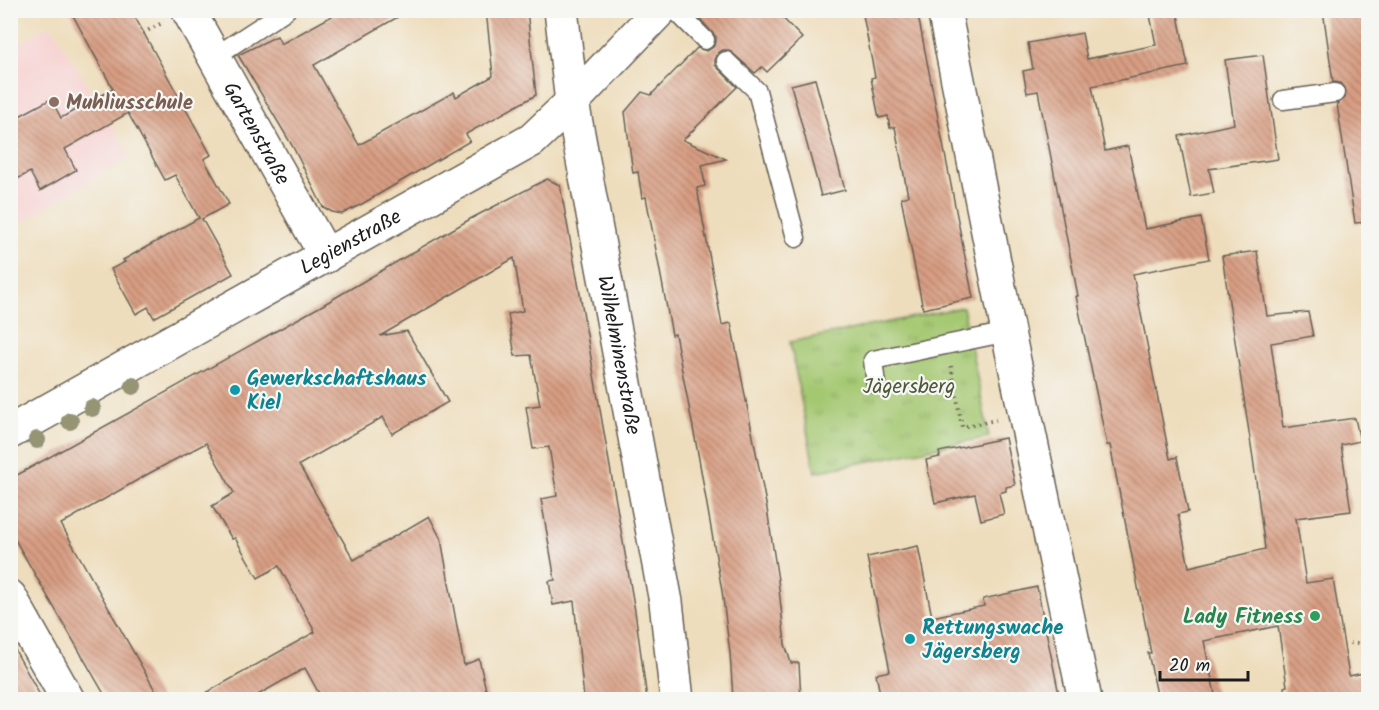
<svg xmlns="http://www.w3.org/2000/svg" width="1379" height="710" font-family="Kalam,sans-serif">
	<style>
		.built { fill: #f7d0d0 }
		.grass { fill: url(#grass-tufts); stroke: #607246; stroke-width: 1.5 }
		.building { fill: url(#building-back-hatch) }
		.lines { fill: none; stroke-linecap: round; stroke-linejoin: round }
		.lane-casing { stroke: #666054; stroke-width: 21 }
		.street-casing { stroke: #666054; stroke-width: 36 }
		.path { stroke: #666054; stroke-width: 4; stroke-dasharray: 1.5 4.5; stroke-linecap: butt }
		.lane { stroke: #fff; stroke-width: 18 }
		.street { stroke: #fff; stroke-width: 33 }
		.tree { fill: #959474 }
		.education-dot { fill: #8d6e63; stroke: #f6f6f2; stroke-width: 2 }
		.culture-dot { fill: #0f9aa8; stroke: #f6f6f2; stroke-width: 2 }
		.leisure-dot { fill: #2e9e5b; stroke: #f6f6f2; stroke-width: 2 }
		.labels { text-anchor: middle; stroke-width: 4.5; stroke-linejoin: round; paint-order: stroke }
		.education-label { font-size: 21px; font-weight: bold; fill: #785e54; stroke: #f6f6f2; text-anchor: start }
		.street-label { font-size: 21px; fill: #1c1c1c; stroke: #f6f6f2 }
		.culture-label { font-size: 21px; font-weight: bold; fill: #0d838f; stroke: #f6f6f2; text-anchor: start }
		.park-label { font-size: 21px; fill: #4c583a; stroke: #f6f6f2 }
		.leisure-label { font-size: 21px; font-weight: bold; fill: #27864d; stroke: #f6f6f2; text-anchor: end }
	</style>
	<defs>
		<pattern id="grass-tufts" width="24" height="20" patternUnits="userSpaceOnUse" patternTransform="scale(1.5)"><rect width="24" height="20" fill="#a4c871"/><path d="M3 7l-1-3M5 7V3M7 7l1-3M15 17l-1-3M17 17v-4M19 17l1-3" fill="none" stroke="#8dab61"/></pattern>
		<pattern id="building-back-hatch" width="6" height="6" patternUnits="userSpaceOnUse" patternTransform="scale(1.5)"><rect width="6" height="6" fill="#d89e83"/><path d="M-1 5l2 2M0 0l6 6M5-1l2 2" fill="none" stroke="#ae806a"/></pattern>
	</defs>
	<rect width="100%" height="100%" fill="#f6f6f2"/>
	<filter id="ink" filterUnits="userSpaceOnUse"><feTurbulence type="fractalNoise" baseFrequency=".0167" numOctaves="2"/><feDisplacementMap in="SourceGraphic" scale="12" xChannelSelector="R" yChannelSelector="G"/><feConvolveMatrix kernelMatrix="1 2 1 2 8 2 1 2 1" color-interpolation-filters="sRGB"/></filter>
	<filter id="wash" filterUnits="userSpaceOnUse"><feTurbulence type="fractalNoise" baseFrequency=".008" numOctaves="4" result="noise"/><feDisplacementMap in="SourceGraphic" scale="24" xChannelSelector="R" yChannelSelector="G"/><feGaussianBlur stdDeviation="1.35" result="paint"/><feColorMatrix in="noise" values="0 0 0 0 0 0 0 0 0 0 0 0 0 0 0 0 0 1.4 0 .05"/><feComposite in="paint" operator="in"/></filter>
	<g filter="url(#wash)">
		<rect width="100%" height="100%" fill="#eeddbc"/>
		<path class="built" d="M 50,25 L 131,156 L 11,229 L 11,48 Z"/>
		<path class="grass" d="M 963,307 L 989,437 L 815,472 L 790,342 Z"/>
		<g id="blocks">
			<g class="building">
				<path d="M 70,10 L 131,10 L 211,155 L 204,159 L 229,204 L 202,219 L 233,274 L 154,318 L 148,307 L 136,314 L 111,269 L 125,262 L 123,260 L 199,218 L 175,175 L 165,180 L 128,113 L 65,149 L 76,170 L 40,191 L 30,172 L 10,183 L 10,121 L 51,99 L 61,118 L 113,89 Z"/>
				<path d="M 343,10 L 410,10 L 314,65 L 359,145 L 454,92 L 456,97 L 493,76 L 486,10 L 527,10 L 536,95 L 466,134 L 470,141 L 362,204 L 342,214 L 332,212 L 323,207 L 293,147 L 238,55 L 277,36 L 281,44 Z"/>
				<path d="M 698,10 L 775,10 L 802,38 L 767,72 L 762,67 L 755,73 L 729,50 L 723,50 L 718,53 L 715,59 L 715,65 L 737,87 L 683,140 L 726,159 L 702,165 L 705,186 L 697,188 L 722,325 L 731,323 L 767,509 L 778,580 L 785,644 L 791,663 L 799,663 L 801,699 L 733,699 L 730,653 L 722,591 L 699,459 L 675,334 L 672,335 L 646,197 L 642,198 L 638,172 L 633,173 L 625,112 L 642,92 L 651,95 L 697,48 L 707,51 L 713,47 L 716,42 L 716,37 L 700,19 Z"/>
				<path d="M 862,10 L 917,10 L 973,298 L 923,309 L 901,198 L 908,196 L 895,127 L 890,128 L 888,116 L 879,118 L 871,78 L 875,77 Z"/>
				<path d="M 1149,10 L 1177,10 L 1188,66 L 1092,86 L 1105,151 L 1128,146 L 1145,229 L 1201,218 L 1209,259 L 1133,274 L 1170,459 L 1177,457 L 1188,512 L 1178,514 L 1189,567 L 1265,549 L 1253,458 L 1222,256 L 1257,251 L 1267,316 L 1308,312 L 1313,336 L 1271,343 L 1283,428 L 1355,418 L 1360,441 L 1341,445 L 1351,511 L 1296,518 L 1306,583 L 1333,579 L 1349,676 L 1368,672 L 1368,699 L 1285,699 L 1284,687 L 1287,686 L 1278,626 L 1204,641 L 1216,699 L 1158,699 L 1148,653 L 1151,653 L 1110,445 L 1107,445 L 1076,296 L 1078,296 L 1038,91 L 1027,93 L 1023,71 L 1033,69 L 1028,43 L 1082,33 L 1087,59 L 1156,45 Z"/>
				<path d="M 1323,10 L 1367,10 L 1368,23 L 1368,222 L 1355,223 L 1337,104 L 1345,98 L 1346,91 L 1340,83 L 1333,82 Z"/>
				<path d="M 1263,55 L 1278,159 L 1209,169 L 1214,193 L 1191,197 L 1179,136 L 1234,124 L 1225,60 Z"/>
				<path d="M 815,79 L 845,190 L 821,196 L 791,85 Z"/>
				<path d="M 547,179 L 560,185 L 577,277 L 635,611 L 647,699 L 584,699 L 574,601 L 553,605 L 549,581 L 555,580 L 541,499 L 557,496 L 549,447 L 533,449 L 526,407 L 540,405 L 531,355 L 515,356 L 508,314 L 523,311 L 514,258 L 380,336 L 407,331 L 448,402 L 392,434 L 383,417 L 299,465 L 354,560 L 429,516 L 441,539 L 464,665 L 479,659 L 488,699 L 322,699 L 305,668 L 251,699 L 195,699 L 315,632 L 279,566 L 258,578 L 235,538 L 232,539 L 212,506 L 234,493 L 206,443 L 148,474 L 61,524 L 160,699 L 107,699 L 10,531 L 10,479 L 321,306 L 472,218 Z"/>
				<path d="M 1005,438 L 1015,485 L 1006,487 L 1006,491 L 999,493 L 1004,514 L 981,520 L 975,494 L 935,503 L 926,460 L 940,457 L 939,452 Z"/>
				<path d="M 918,546 L 932,617 L 984,606 L 983,599 L 1037,587 L 1060,699 L 881,699 L 876,674 L 890,671 L 867,557 Z"/>
				<path d="M 10,641 L 42,699 L 10,699 Z"/>
			</g>
		</g>
	</g>
	<g filter="url(#ink)">
		<use href="#blocks" fill-opacity="0" stroke="#666054" stroke-width="1.5"/>
		<g class="lines">
			<defs>
				<g id="lane">
					<path d="M 675,10 L 705,40"/>
					<path d="M 214,57 L 286,10"/>
					<path d="M 726,61 L 757,91 L 796,238"/>
					<path d="M 1283,100 L 1335,93"/>
					<path d="M 876,384 L 873,360 L 1008,332"/>
				</g>
				<g id="street">
					<path id="s1" d="M 188,10 L 326,256"/>
					<path id="s2" d="M 561,10 L 572,102 L 666,602 L 677,700"/>
					<path d="M 944,10 L 1008,332 L 1085,700"/>
					<path id="s3" d="M 10,432 L 532,140 L 572,102 L 660,10"/>
					<path d="M 10,597 L 68,700"/>
				</g>
			</defs>
			<use href="#lane" class="lane-casing"/>
			<use href="#street" class="street-casing"/>
			<g class="path">
				<path d="M 143,33 L 162,23"/>
				<path d="M 951,366 L 962,427 L 996,420"/>
				<path d="M 1350,643 L 1368,643"/>
			</g>
			<use href="#lane" class="lane"/>
			<use href="#street" class="street"/>
		</g>
		<g class="tree">
			<circle cx="133" cy="386" r="9"/>
			<circle cx="92" cy="408" r="9"/>
			<circle cx="70" cy="421" r="9"/>
			<circle cx="37" cy="440" r="9"/>
		</g>
	</g>
	<circle class="education-dot" cx="54" cy="102" r="6"/>
	<g class="culture-dot">
		<circle cx="235" cy="390" r="6"/>
		<circle cx="910" cy="639" r="6"/>
	</g>
	<circle class="leisure-dot" cx="1315" cy="616" r="6"/>
	<g class="labels">
		<g class="education-label">
			<text x="66" y="109">Muhliusschule</text>
		</g>
		<g class="street-label">
			<text dy="7" stroke="none"><textPath href="#s1" startOffset="141">Gartenstraße</textPath></text>
			<text dy="7" stroke="none"><textPath href="#s3" startOffset="390">Legienstraße</textPath></text>
			<text dy="7" stroke="none"><textPath href="#s2" startOffset="350">Wilhelminenstraße</textPath></text>
		</g>
		<g class="culture-label">
			<text x="247" y="385">Gewerkschaftshaus<tspan x="247" dy="24">Kiel</tspan></text>
			<text x="922" y="634">Rettungswache<tspan x="922" dy="24">Jägersberg</tspan></text>
		</g>
		<g class="park-label">
			<text x="909" y="393">Jägersberg</text>
		</g>
		<g class="leisure-label">
			<text x="1303" y="623">Lady Fitness</text>
		</g>
	</g>
	<rect width="1379" height="710" fill="none" stroke="#f6f6f2" stroke-width="36"/>
	<path d="M1160 671v9h88v-9" fill="none" stroke="#1c1c1c" stroke-width="3"/>
	<text x="1169" y="671" font-size="18" fill="#1c1c1c" stroke="#f6f6f2" stroke-width="4.5" paint-order="stroke">20 m</text>
</svg>
